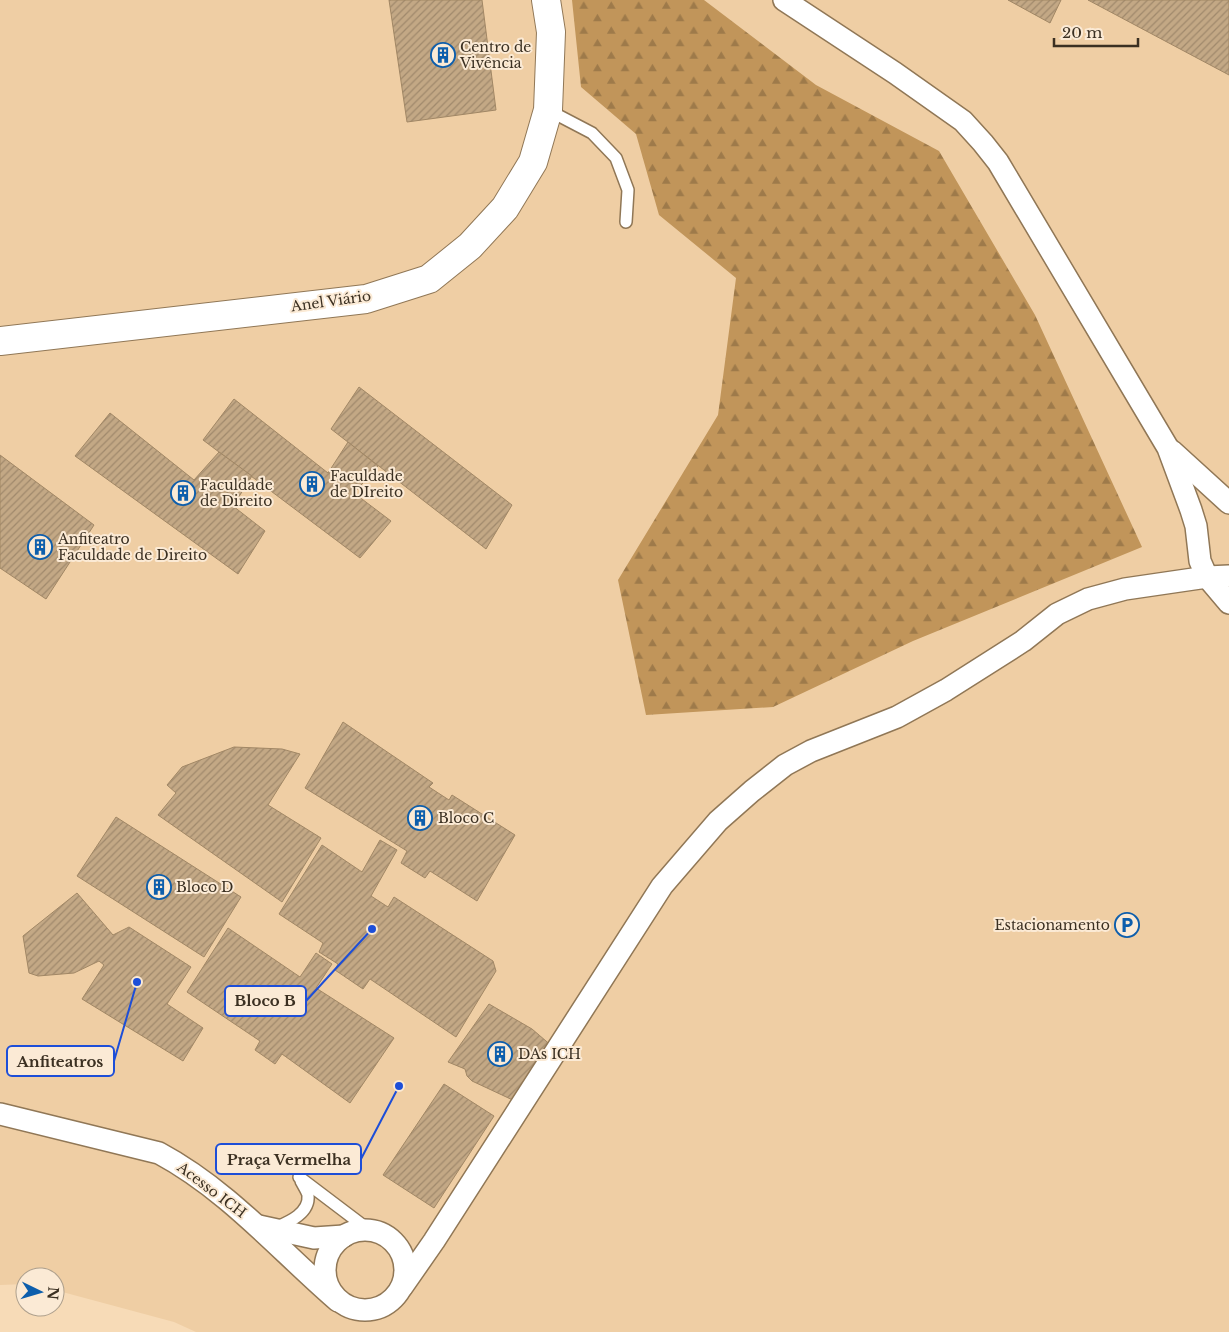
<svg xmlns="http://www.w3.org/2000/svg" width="1229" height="1332" font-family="'Libre Baskerville',serif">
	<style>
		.built { fill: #efcea4 }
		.forest { fill: url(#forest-firs) }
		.building { fill: url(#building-hatch); stroke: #a18765 }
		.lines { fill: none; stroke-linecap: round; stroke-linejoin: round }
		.service-casing { stroke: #907756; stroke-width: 14 }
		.minor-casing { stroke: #907756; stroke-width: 24 }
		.secondary-casing { stroke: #907756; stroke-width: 30 }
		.service { stroke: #fff; stroke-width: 11 }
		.minor { stroke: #fff; stroke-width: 21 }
		.secondary { stroke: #fff; stroke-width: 28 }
		.labels { text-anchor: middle; stroke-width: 4; stroke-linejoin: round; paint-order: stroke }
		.poi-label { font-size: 14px; fill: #3b3022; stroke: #fbead5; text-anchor: start }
		.street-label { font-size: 14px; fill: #3b3022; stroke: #fbead5 }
		.leader { fill: none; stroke: #1d4ed8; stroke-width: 2 }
		.callout-dot { fill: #1d4ed8; stroke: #fbead5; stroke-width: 2 }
		.callout { fill: #fbead5; stroke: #1d4ed8; stroke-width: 2 }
		.callout-label { font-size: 15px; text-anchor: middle; font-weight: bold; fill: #3b3022 }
	</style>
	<defs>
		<pattern id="forest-firs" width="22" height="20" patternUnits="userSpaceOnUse" patternTransform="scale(1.25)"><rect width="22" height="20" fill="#c1955a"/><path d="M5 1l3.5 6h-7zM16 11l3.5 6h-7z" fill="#9e7a4a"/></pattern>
		<pattern id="building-hatch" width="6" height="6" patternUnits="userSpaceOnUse" patternTransform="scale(1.25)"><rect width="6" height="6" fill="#c3a885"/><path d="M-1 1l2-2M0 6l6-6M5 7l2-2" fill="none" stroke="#a0896c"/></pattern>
	</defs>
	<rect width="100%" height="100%" fill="#f7dbb7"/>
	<path class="built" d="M 0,0 L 1229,0 L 1229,1332 L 196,1332 L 174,1322 L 55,1290 L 55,1277 L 25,1277 L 25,1284 L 0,1285 Z"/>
	<path class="forest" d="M 572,0 L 704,0 L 816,85 L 939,151 L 1035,315 L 1142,547 L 913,641 L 773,707 L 646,715 L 618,580 L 718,415 L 736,278 L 659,215 L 636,134 L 581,87 Z"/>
	<g class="building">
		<path d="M 389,0 L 482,0 L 496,110 L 407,122 Z"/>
		<path d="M 1008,0 L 1061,0 L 1050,23 Z"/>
		<path d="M 1088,0 L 1229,0 L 1229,75 Z"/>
		<path d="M 359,387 L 512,505 L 486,549 L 331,429 Z"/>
		<path d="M 234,399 L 328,473 L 348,442 L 378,466 L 354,493 L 391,521 L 360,558 L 203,440 Z"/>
		<path d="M 110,413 L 194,480 L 219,452 L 252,476 L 233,506 L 265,531 L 238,574 L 75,456 Z"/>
		<path d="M 0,455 L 94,525 L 46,599 L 0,568 Z"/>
		<path d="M 343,722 L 433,783 L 429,787 L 449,800 L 452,795 L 515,835 L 477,901 L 430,871 L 425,878 L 401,863 L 407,851 L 305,788 Z"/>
		<path d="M 234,747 L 282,749 L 300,754 L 268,805 L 321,838 L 282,902 L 158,815 L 176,793 L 167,785 L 182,767 Z"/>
		<path d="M 116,817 L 241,897 L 204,957 L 77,876 Z"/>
		<path d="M 380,840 L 397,850 L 371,896 L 388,907 L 394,897 L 493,961 L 496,971 L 456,1037 L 370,979 L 363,989 L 335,970 L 338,964 L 319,952 L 323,943 L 279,914 L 322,845 L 362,872 Z"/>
		<path d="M 77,893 L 113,935 L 129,927 L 191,967 L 167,1004 L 203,1028 L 183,1061 L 82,999 L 104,965 L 99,961 L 74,973 L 38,976 L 29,973 L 23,936 Z"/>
		<path d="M 228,928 L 300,977 L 316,953 L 332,964 L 316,988 L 394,1038 L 350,1103 L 282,1054 L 275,1064 L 255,1050 L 260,1041 L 187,992 Z"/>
		<path d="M 489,1004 L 532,1029 L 553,1047 L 517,1102 L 472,1081 L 467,1076 L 465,1069 L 448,1062 Z"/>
		<path d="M 444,1084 L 494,1116 L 434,1208 L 383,1175 Z"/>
	</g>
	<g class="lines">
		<defs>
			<g id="service">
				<path d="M 548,110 L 592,133 L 616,158 L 628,190 L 626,222"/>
				<path d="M 299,1177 L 369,1230"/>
				<path d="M 277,1227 C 289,1222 310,1213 308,1195 C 307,1191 303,1185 301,1181"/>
			</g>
			<g id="minor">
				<path d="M 784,0 L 895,73 L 963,121 L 983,143 L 998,162 L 1168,448 L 1191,510 L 1196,526 L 1200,561 L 1207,577 L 1229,603"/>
				<path d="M 1172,451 L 1229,503"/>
				<path d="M 0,1114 L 159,1153 C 228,1190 279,1250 338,1301"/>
				<path d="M 259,1226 L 314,1238 L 344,1236"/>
				<circle cx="365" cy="1270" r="40"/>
				<path d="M 402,1287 L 434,1241 L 662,886 L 718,821 L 752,791 L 785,765 L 811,751 L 897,717 L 946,690 L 1023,641 L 1057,614 L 1088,599 L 1125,589 L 1207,577 L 1229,576"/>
			</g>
			<path id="secondary" d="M 0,341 L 366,299 L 429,279 L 470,246 L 505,208 L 533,162 L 548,110 L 551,32 L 546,0"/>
		</defs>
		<use href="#service" class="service-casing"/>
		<use href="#minor" class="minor-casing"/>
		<use href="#secondary" class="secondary-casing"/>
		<use href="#service" class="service"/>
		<use href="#minor" class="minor"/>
		<use href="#secondary" class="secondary"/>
	</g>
	<defs>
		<symbol id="building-ring" viewBox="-11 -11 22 22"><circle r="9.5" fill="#fbead5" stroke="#0d5eac" stroke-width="1.5"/><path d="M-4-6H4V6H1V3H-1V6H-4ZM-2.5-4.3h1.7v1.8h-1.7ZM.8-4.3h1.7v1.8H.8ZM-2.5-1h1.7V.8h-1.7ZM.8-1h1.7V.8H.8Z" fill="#0d5eac"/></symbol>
		<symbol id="parking-ring" viewBox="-11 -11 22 22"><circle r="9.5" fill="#fbead5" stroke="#0d5eac" stroke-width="1.5"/><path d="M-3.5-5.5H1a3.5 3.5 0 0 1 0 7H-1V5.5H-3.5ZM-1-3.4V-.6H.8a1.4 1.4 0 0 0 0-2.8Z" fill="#0d5eac"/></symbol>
	</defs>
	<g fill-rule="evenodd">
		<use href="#building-ring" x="429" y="41" width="28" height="28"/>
		<use href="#building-ring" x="298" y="470" width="28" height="28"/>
		<use href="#building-ring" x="169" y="479" width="28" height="28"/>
		<use href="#building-ring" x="26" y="533" width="28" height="28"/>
		<use href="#building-ring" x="406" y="804" width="28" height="28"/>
		<use href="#building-ring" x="145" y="873" width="28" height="28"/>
		<use href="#parking-ring" x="1113" y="911" width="28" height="28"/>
		<use href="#building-ring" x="486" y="1040" width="28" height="28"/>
	</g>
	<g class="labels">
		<g class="poi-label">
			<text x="460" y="52">Centro de<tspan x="460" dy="16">Vivência</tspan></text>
			<text x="330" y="481">Faculdade<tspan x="330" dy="16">de DIreito</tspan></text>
			<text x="200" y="490">Faculdade<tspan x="200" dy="16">de Direito</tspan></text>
			<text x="58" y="544">Anfiteatro<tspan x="58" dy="16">Faculdade de Direito</tspan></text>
			<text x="438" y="823">Bloco C</text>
			<text x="176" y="892">Bloco D</text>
			<text x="1110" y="930" text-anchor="end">Estacionamento</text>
			<text x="518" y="1059">DAs ICH</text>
		</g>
		<g class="street-label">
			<text transform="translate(331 301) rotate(-8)" y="5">Anel Viário</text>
			<text transform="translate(212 1190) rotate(37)" y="5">Acesso ICH</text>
		</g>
	</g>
	<path class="leader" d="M372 929L306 1001M137 982L114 1061M399 1086L361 1159"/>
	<g class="callout-dot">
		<circle cx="372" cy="929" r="5"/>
		<circle cx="137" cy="982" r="5"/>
		<circle cx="399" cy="1086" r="5"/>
	</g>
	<g class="callout">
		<rect x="225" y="986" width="81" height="30" rx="5"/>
		<rect x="7" y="1046" width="107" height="30" rx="5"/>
		<rect x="216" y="1144" width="145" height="30" rx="5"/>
	</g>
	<g class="callout-label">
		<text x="265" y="1006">Bloco B</text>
		<text x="60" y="1067">Anfiteatros</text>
		<text x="289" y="1165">Praça Vermelha</text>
	</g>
	<g transform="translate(40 1292) rotate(95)"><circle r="24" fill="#fbead5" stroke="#aea08d"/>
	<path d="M0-4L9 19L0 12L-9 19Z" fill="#0d5eac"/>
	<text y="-8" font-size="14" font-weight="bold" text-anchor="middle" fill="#3b3022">N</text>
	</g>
	<path d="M1054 38v8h84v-8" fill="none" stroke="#3b3022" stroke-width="2.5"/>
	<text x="1062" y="38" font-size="15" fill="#3b3022" stroke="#fbead5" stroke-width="4" paint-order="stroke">20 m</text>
</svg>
